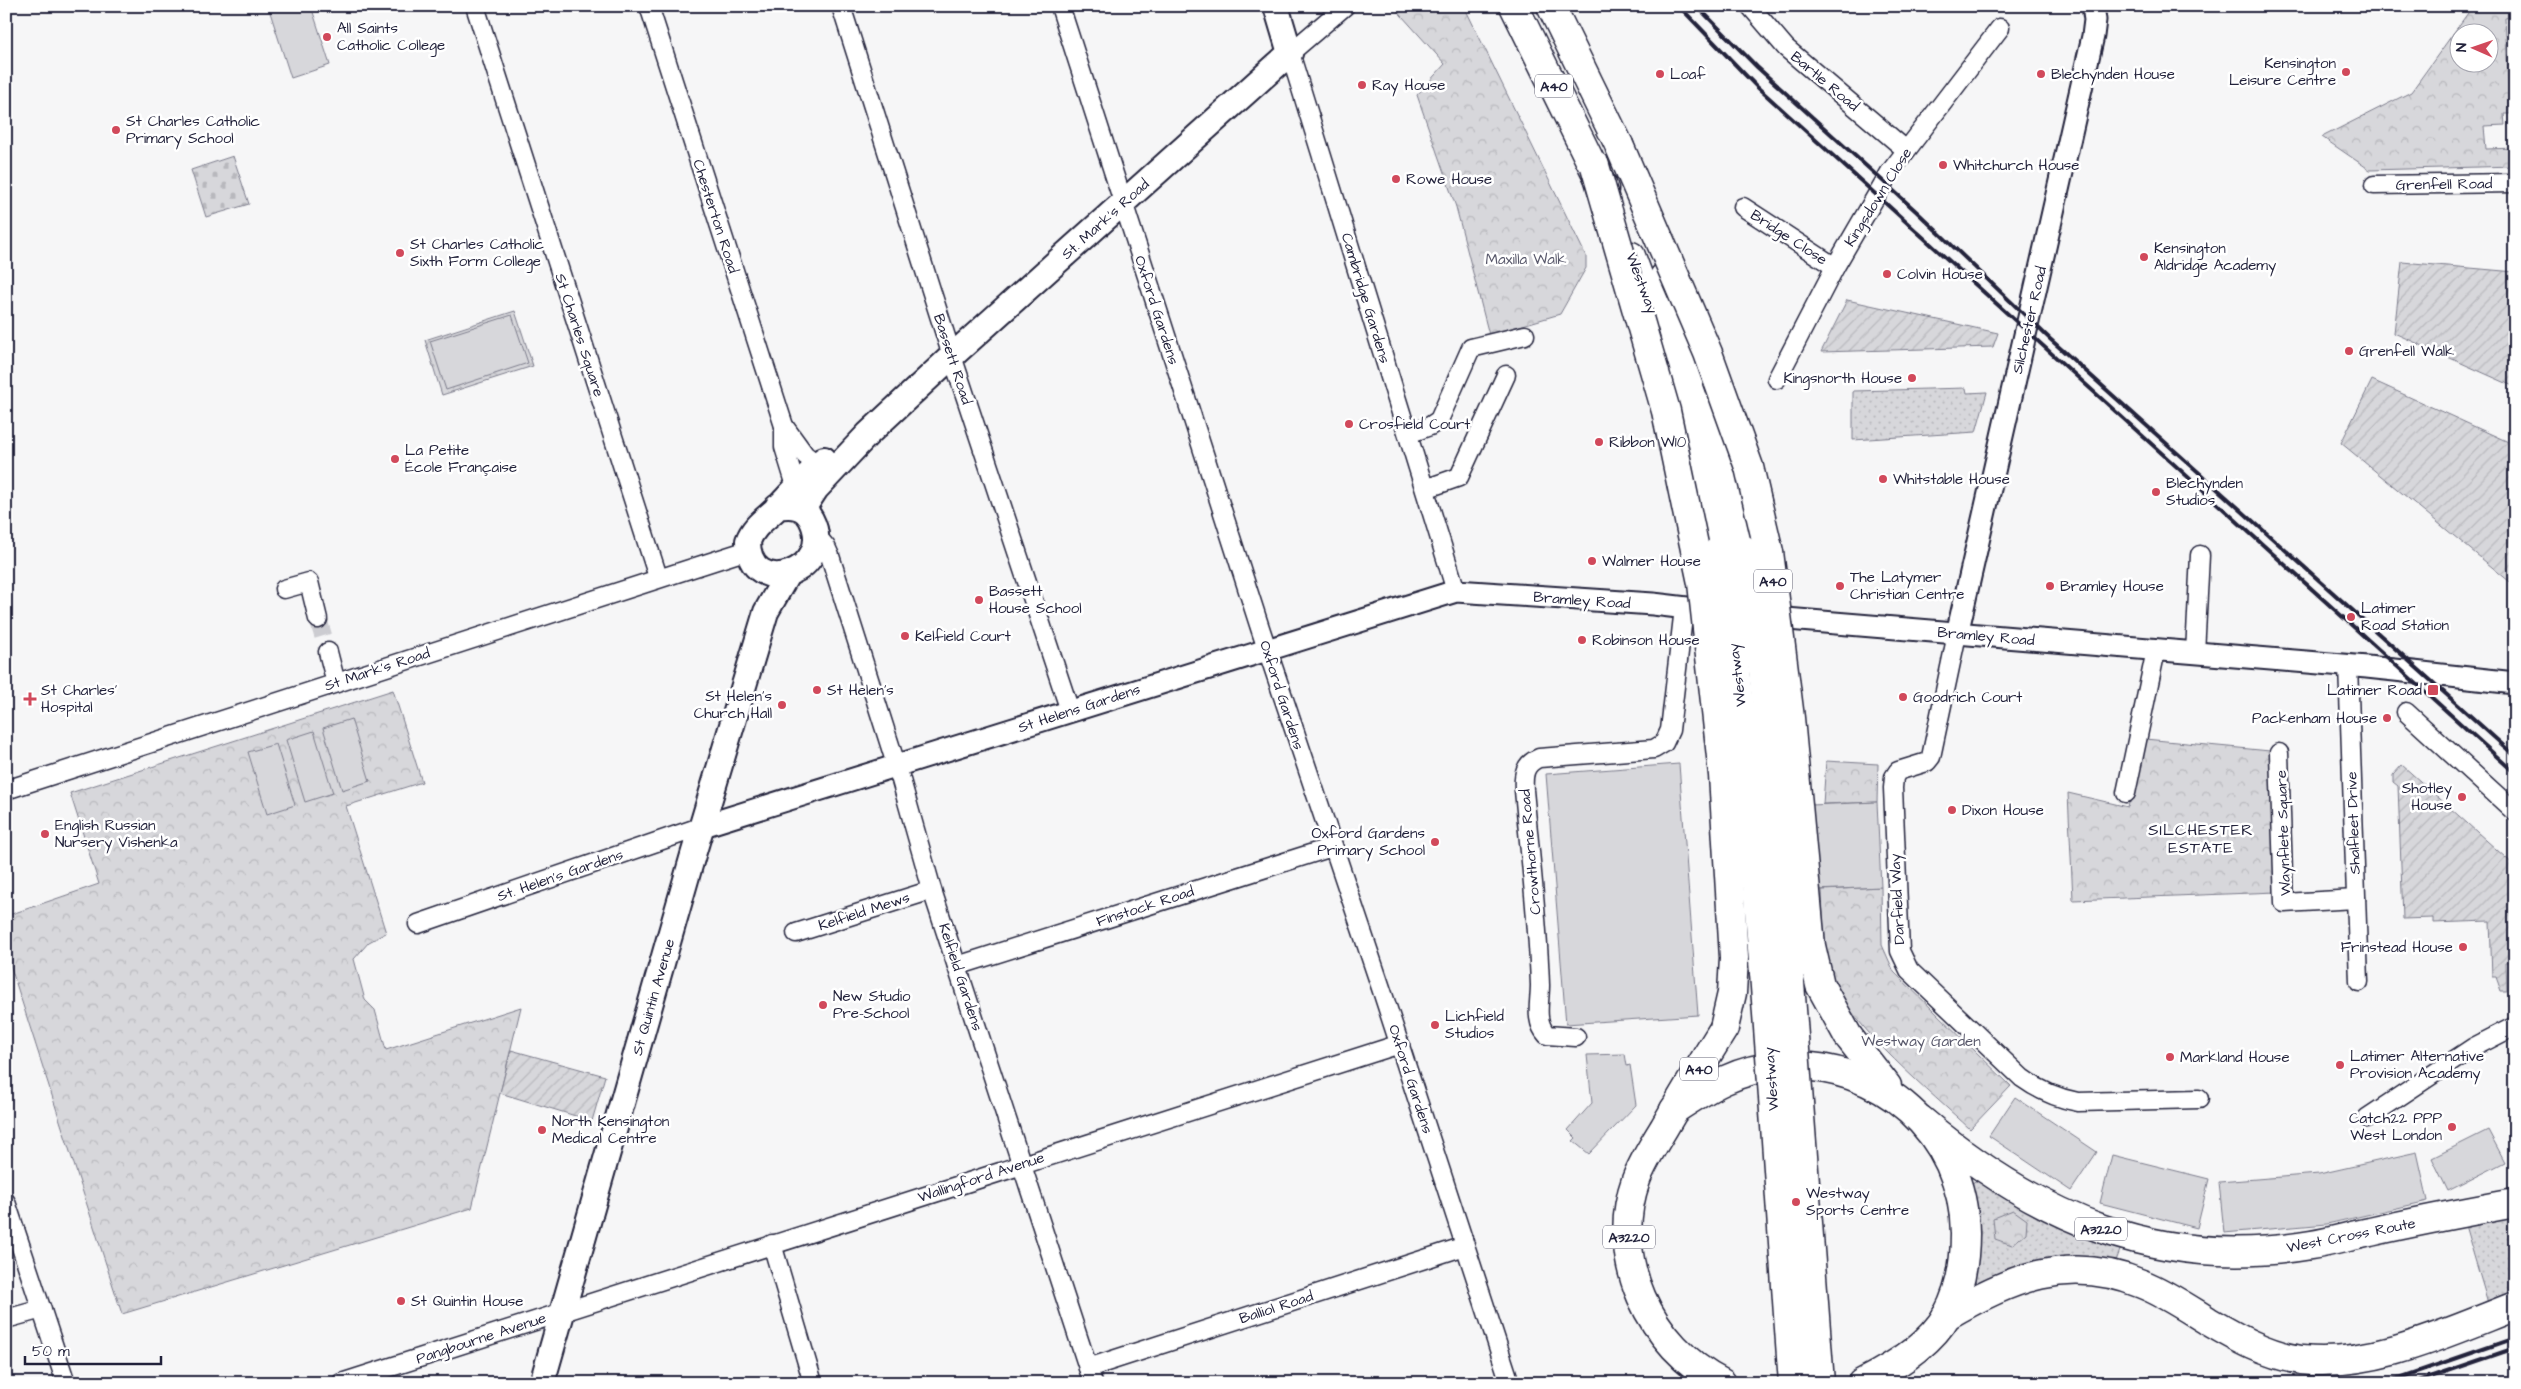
<svg xmlns="http://www.w3.org/2000/svg" width="2521" height="1389" font-family="'Architects Daughter',sans-serif">
	<style>
		.grass { fill: url(#grass-dots); stroke: #7c7c8b }
		.cemetery { fill: url(#cemetery-stones); stroke: #7c7c8b }
		.park { fill: url(#park-crowns); stroke: #7c7c8b; fill-rule: evenodd }
		.garden { fill: url(#garden-furrows); stroke: #7c7c8b }
		.pitch { fill: #d7d7db; stroke: #7c7c8b }
		.lines { fill: none; stroke-linecap: round; stroke-linejoin: round }
		.minor-tunnel { stroke: #ccccd1; stroke-width: 18; stroke-dasharray: 18 9; stroke-linecap: butt }
		.minor-casing { stroke: #22223b; stroke-width: 21 }
		.tertiary-casing { stroke: #22223b; stroke-width: 25 }
		.secondary-casing { stroke: #22223b; stroke-width: 28 }
		.trunk-casing { stroke: #22223b; stroke-width: 31 }
		.minor { stroke: #fff; stroke-width: 18 }
		.tertiary { stroke: #fff; stroke-width: 21 }
		.secondary { stroke: #fff; stroke-width: 24 }
		.trunk { stroke: #fff; stroke-width: 28 }
		.rail { stroke: #22223b; stroke-width: 4 }
		.trunk-bridge-casing { stroke: #22223b; stroke-width: 31; stroke-linecap: butt }
		.trunk-bridge { stroke: #fff; stroke-width: 28 }
		.poi-dot { fill: #d1495b; stroke: #fff; stroke-width: 2 }
		.labels { text-anchor: middle; stroke-width: 5; stroke-linejoin: round; paint-order: stroke }
		.shield { fill: #fff; stroke: #646476; stroke-width: 1 }
		.shield-label { font-size: 14px; font-weight: bold; fill: #22223b }
		.poi-label { font-size: 15px; fill: #22223b; stroke: #fff; text-anchor: start }
		.street-label { font-size: 15px; fill: #22223b; stroke: #fff }
		.park-label { font-size: 15px; fill: #58586b; stroke: #fff }
		.neighbourhood-label { font-size: 16px; letter-spacing: 1px; fill: #22223b; stroke: #fff }
	</style>
	<defs>
		<pattern id="grass-dots" width="8" height="8" patternUnits="userSpaceOnUse" patternTransform="scale(1.25)"><rect width="8" height="8" fill="#d7d7db"/><path d="M2 2h.1M6 6h.1" fill="none" stroke="#b8b8bd" stroke-width="1.8" stroke-linecap="round"/></pattern>
		<pattern id="cemetery-stones" width="16" height="16" patternUnits="userSpaceOnUse" patternTransform="scale(1.25)"><rect width="16" height="16" fill="#d7d7db"/><path d="M2 7V4a2 2 0 0 1 4 0v3zM10 15v-3a2 2 0 0 1 4 0v3z" fill="#b8b8bd"/></pattern>
		<pattern id="park-crowns" width="20" height="18" patternUnits="userSpaceOnUse" patternTransform="scale(1.25)"><rect width="20" height="18" fill="#d7d7db"/><path d="M2 6a3 3 0 1 1 6 0M12 15a3 3 0 1 1 6 0" fill="none" stroke="#b8b8bd"/></pattern>
		<pattern id="garden-furrows" width="10" height="10" patternUnits="userSpaceOnUse" patternTransform="scale(1.25)"><rect width="10" height="10" fill="#d7d7db"/><path d="M-1 1l2-2M0 10L10 0M9 11l2-2" fill="none" stroke="#b8b8bd"/></pattern>
	</defs>
	<rect width="100%" height="100%" fill="#f6f6f7"/>
	<filter id="ink" filterUnits="userSpaceOnUse"><feTurbulence type="fractalNoise" baseFrequency=".02" numOctaves="2"/><feDisplacementMap in="SourceGraphic" scale="10" xChannelSelector="R" yChannelSelector="G"/><feConvolveMatrix kernelMatrix="1 2 1 2 8 2 1 2 1" color-interpolation-filters="sRGB"/></filter>
	<g filter="url(#ink)">
		<g class="grass">
			<path d="M 1966,388 L 1967,393 L 1987,392 L 1976,432 L 1853,440 L 1853,391 Z"/>
			<path d="M 1981,1178 L 2122,1245 L 2116,1261 C 2063,1251 2027,1260 1979,1284 L 1975,1282 L 1980,1232 L 1977,1205 L 1970,1184 Z"/>
			<path d="M 2515,1213 L 2515,1293 L 2488,1303 L 2464,1222 Z"/>
		</g>
		<path class="cemetery" d="M 233,156 L 249,204 L 206,217 L 191,170 Z"/>
		<g class="park">
			<path d="M 1393,6 L 1464,6 L 1586,256 L 1586,268 L 1560,314 L 1489,335 L 1456,207 L 1417,95 L 1445,64 Z"/>
			<path d="M 2473,6 L 2512,6 L 2513,17 L 2505,18 L 2510,114 L 2504,114 L 2505,125 L 2484,126 L 2486,149 L 2515,148 L 2515,166 L 2370,170 L 2322,137 L 2411,92 ZM 2458,32 L 2488,32 L 2488,62 L 2458,62 Z"/>
			<path d="M 515,311 L 533,366 L 442,395 L 425,340 Z"/>
			<path d="M 393,690 L 422,782 L 346,806 L 386,933 L 369,942 L 354,959 L 365,1000 L 375,1010 L 386,1050 L 521,1007 L 472,1208 L 122,1314 L 6,952 L 6,916 L 99,884 L 70,793 Z"/>
			<path d="M 2145,739 L 2270,751 L 2277,892 L 2073,900 L 2068,793 L 2128,807 Z"/>
			<path d="M 1826,761 L 1878,764 L 1877,802 L 1823,804 Z"/>
			<path d="M 1881,887 L 1882,945 L 1894,972 L 2011,1086 L 1970,1129 C 1933,1094 1851,1028 1834,981 C 1824,951 1823,921 1822,890 Z"/>
			<path d="M 2013,1210 L 2027,1220 L 2026,1233 L 2012,1245 L 1995,1239 L 1993,1218 Z"/>
		</g>
		<g class="garden">
			<path d="M 2402,262 L 2515,272 L 2515,387 L 2394,333 Z"/>
			<path d="M 1847,300 L 1998,333 L 1993,347 L 1821,352 Z"/>
			<path d="M 2372,380 L 2515,445 L 2515,586 L 2341,443 Z"/>
			<path d="M 2402,765 L 2515,866 L 2515,962 L 2506,962 L 2507,991 L 2501,991 L 2496,977 L 2492,977 L 2490,921 L 2433,923 L 2433,918 L 2403,919 L 2398,786 L 2393,782 L 2393,775 Z"/>
			<path d="M 511,1050 L 605,1076 L 592,1121 L 500,1093 Z"/>
		</g>
		<g class="pitch">
			<path d="M 268,6 L 311,6 L 330,65 L 291,78 Z"/>
			<path d="M 512,315 L 528,363 L 446,390 L 430,341 Z"/>
			<path d="M 351,719 L 370,781 L 342,790 L 323,728 Z"/>
			<path d="M 314,731 L 333,793 L 305,802 L 286,740 Z"/>
			<path d="M 276,744 L 295,805 L 267,814 L 248,752 Z"/>
			<path d="M 1679,764 L 1698,1015 L 1566,1024 L 1546,774 Z"/>
			<path d="M 1877,802 L 1881,887 L 1773,892 L 1768,807 Z"/>
			<path d="M 1625,1054 L 1627,1066 L 1630,1065 L 1636,1105 L 1589,1154 L 1573,1141 L 1576,1138 L 1568,1130 L 1592,1103 L 1587,1055 Z"/>
			<path d="M 2015,1097 L 2097,1152 L 2071,1191 L 1989,1136 Z"/>
			<path d="M 2488,1130 L 2505,1162 L 2448,1191 L 2432,1158 Z"/>
			<path d="M 2417,1152 L 2428,1201 L 2327,1224 L 2224,1233 L 2219,1182 L 2319,1174 Z"/>
			<path d="M 2112,1155 L 2209,1179 L 2197,1228 L 2100,1203 Z"/>
		</g>
		<g class="lines">
			<path class="minor-tunnel" d="M 318,619 L 328,652"/>
			<defs>
				<g id="minor">
					<path d="M 475,6 L 658,577"/>
					<path d="M 649,6 L 784,426 L 784,447 L 796,486"/>
					<path d="M 841,6 L 952,356 L 1070,711"/>
					<path d="M 1060,6 L 1261,631 L 1383,994 L 1510,1383"/>
					<path d="M 1345,6 L 1290,53 L 1456,591"/>
					<path d="M 1750,6 L 1786,48 L 1906,150"/>
					<path d="M 2374,185 L 2515,183"/>
					<path d="M 1743,207 L 1835,267"/>
					<path d="M 1777,379 L 1835,267 L 1890,172 L 2000,28"/>
					<path d="M 784,426 L 805,455 L 818,465"/>
					<path d="M 1408,434 L 1430,426 L 1439,420 L 1471,348 L 1525,335"/>
					<path d="M 1425,489 L 1459,477 L 1506,375"/>
					<path d="M 816,535 L 826,547 L 830,556 L 901,780 L 932,890 L 1093,1383"/>
					<path d="M 284,589 L 309,582 L 318,619"/>
					<path d="M 1957,634 L 1931,757 L 1927,762 L 1898,771 L 1894,777 L 1893,788 L 1900,951 L 1909,970 L 2022,1078 C 2040,1091 2056,1098 2078,1102 L 2199,1099"/>
					<path d="M 328,652 L 336,683"/>
					<path d="M 2195,653 L 2200,555"/>
					<path d="M 2348,665 L 2359,982"/>
					<path d="M 2406,712 L 2515,812"/>
					<path d="M 2279,753 L 2284,903 L 2356,899"/>
					<path d="M 6,790 L 748,550"/>
					<path d="M 2126,793 L 2156,650"/>
					<path d="M 418,924 L 703,826"/>
					<path d="M 796,933 L 932,890"/>
					<path d="M 957,966 L 1332,847"/>
					<path d="M 1576,1037 L 1547,1035 C 1534,1021 1540,1003 1540,985 C 1538,920 1530,855 1524,790 C 1523,775 1524,764 1539,758 L 1654,749 L 1664,743 L 1670,730 L 1684,608"/>
					<path d="M 2367,1118 L 2474,1047 L 2515,1026"/>
					<path d="M 6,1202 L 66,1383"/>
					<path d="M 772,1244 L 813,1383"/>
					<path d="M 6,1319 L 42,1309"/>
					<path d="M 1088,1368 L 1465,1246"/>
					<path d="M 341,1383 L 1400,1044"/>
				</g>
				<g id="tertiary">
					<path d="M 1763,617 L 2367,667 L 2515,683"/>
					<path d="M 1957,634 L 2093,36 L 2095,20 L 2093,6"/>
					<path d="M 703,826 L 1456,591 L 1653,604 L 1721,612"/>
				</g>
				<g id="secondary">
					<path d="M 777,507 C 791,505 804,505 811,519 C 838,571 748,603 748,541 C 754,525 766,519 778,507 C 794,491 807,474 824,459"/>
					<path d="M 803,509 L 816,489 L 868,434 L 952,356 L 1290,53 L 1276,6"/>
					<path d="M 542,1383 L 693,855 L 766,612 L 787,575"/>
				</g>
				<g id="trunk">
					<path d="M 1514,6 L 1604,189"/>
					<path d="M 1551,6 L 1619,145 L 1626,167"/>
					<path d="M 1631,256 L 1684,400 L 1719,550"/>
					<path d="M 1664,277 L 1706,401 L 1743,549"/>
					<path d="M 1848,1036 L 1887,1086"/>
					<path d="M 1674,1110 C 1707,1088 1739,1068 1780,1066 C 1880,1060 1964,1133 1965,1234 C 1965,1261 1960,1291 1947,1315 C 1930,1345 1892,1368 1862,1383"/>
					<path d="M 1921,1120 C 2036,1217 2158,1271 2311,1245 C 2331,1242 2350,1236 2370,1232 C 2418,1221 2466,1212 2515,1203"/>
					<path d="M 1946,1316 C 2010,1278 2069,1254 2142,1284 C 2165,1293 2187,1308 2208,1321 C 2237,1338 2267,1355 2301,1360 C 2374,1368 2448,1332 2515,1306"/>
					<path d="M 1722,1383 C 1650,1347 1608,1258 1636,1180 C 1643,1161 1655,1143 1665,1126 C 1684,1093 1704,1060 1724,1028"/>
				</g>
			</defs>
			<use href="#minor" class="minor-casing"/>
			<use href="#tertiary" class="tertiary-casing"/>
			<use href="#secondary" class="secondary-casing"/>
			<use href="#trunk" class="trunk-casing"/>
			<use href="#minor" class="minor"/>
			<use href="#tertiary" class="tertiary"/>
			<use href="#secondary" class="secondary"/>
			<use href="#trunk" class="trunk"/>
			<g class="rail">
				<path d="M 1679,6 L 1756,86 L 2515,773"/>
				<path d="M 1697,6 L 1757,67 L 1917,212 L 2050,339 L 2515,756"/>
				<path d="M 2385,1383 L 2515,1338"/>
				<path d="M 2413,1383 L 2515,1348"/>
			</g>
			<defs>
				<g id="trunk-bridge">
					<path d="M 1619,145 L 1708,353 L 1749,467 L 1769,552 L 1790,718 L 1811,946 L 1820,985 L 1848,1036"/>
					<path d="M 1595,166 L 1666,411 L 1702,583 L 1723,775 L 1734,958 L 1732,993 L 1724,1028"/>
					<path d="M 1743,549 L 1763,671 L 1776,796 L 1820,1383"/>
					<path d="M 1719,550 C 1760,826 1772,1105 1793,1383"/>
				</g>
			</defs>
			<use href="#trunk-bridge" class="trunk-bridge-casing"/>
			<use href="#trunk-bridge" class="trunk-bridge"/>
		</g>
	</g>
	<g class="poi-dot">
		<circle cx="327" cy="37" r="5"/>
		<circle cx="2346" cy="72" r="5"/>
		<circle cx="1660" cy="74" r="5"/>
		<circle cx="2041" cy="74" r="5"/>
		<circle cx="1362" cy="85" r="5"/>
		<circle cx="116" cy="130" r="5"/>
		<circle cx="1943" cy="165" r="5"/>
		<circle cx="1396" cy="179" r="5"/>
		<circle cx="400" cy="253" r="5"/>
		<circle cx="2144" cy="257" r="5"/>
		<circle cx="1887" cy="274" r="5"/>
		<circle cx="2349" cy="351" r="5"/>
		<circle cx="1912" cy="378" r="5"/>
		<circle cx="1349" cy="424" r="5"/>
		<circle cx="1599" cy="442" r="5"/>
		<circle cx="395" cy="459" r="5"/>
		<circle cx="1883" cy="479" r="5"/>
		<circle cx="2156" cy="492" r="5"/>
		<circle cx="1592" cy="561" r="5"/>
		<circle cx="1840" cy="586" r="5"/>
		<circle cx="2050" cy="586" r="5"/>
		<circle cx="979" cy="600" r="5"/>
		<circle cx="2351" cy="617" r="5"/>
		<circle cx="905" cy="636" r="5"/>
		<circle cx="1582" cy="640" r="5"/>
		<circle cx="817" cy="690" r="5"/>
		<rect x="2427" y="684" width="12" height="12" rx="2.5"/>
		<circle cx="1903" cy="697" r="5"/>
		<path d="M27.5 691.5h5v5h5v5h-5v5h-5v-5h-5v-5h5z"/>
		<circle cx="782" cy="705" r="5"/>
		<circle cx="2387" cy="718" r="5"/>
		<circle cx="2462" cy="797" r="5"/>
		<circle cx="1952" cy="810" r="5"/>
		<circle cx="45" cy="834" r="5"/>
		<circle cx="1435" cy="842" r="5"/>
		<circle cx="2463" cy="947" r="5"/>
		<circle cx="823" cy="1005" r="5"/>
		<circle cx="1435" cy="1025" r="5"/>
		<circle cx="2170" cy="1057" r="5"/>
		<circle cx="2340" cy="1065" r="5"/>
		<circle cx="2452" cy="1127" r="5"/>
		<circle cx="542" cy="1130" r="5"/>
		<circle cx="1796" cy="1202" r="5"/>
		<circle cx="401" cy="1301" r="5"/>
	</g>
	<g class="labels">
		<g class="shield">
			<rect x="1535" y="74.5" width="38" height="23" rx="4"/>
			<rect x="1754" y="569.5" width="38" height="23" rx="4"/>
			<rect x="1680" y="1057.5" width="38" height="23" rx="4"/>
			<rect x="2075" y="1217.5" width="52" height="23" rx="4"/>
			<rect x="1603" y="1225.5" width="52" height="23" rx="4"/>
		</g>
		<g class="shield-label">
			<text x="1554" y="91">A40</text>
			<text x="1773" y="586">A40</text>
			<text x="1699" y="1074">A40</text>
			<text x="2101" y="1234">A3220</text>
			<text x="1629" y="1242">A3220</text>
		</g>
		<g class="poi-label">
			<text x="337" y="33">All Saints<tspan x="337" dy="17">Catholic College</tspan></text>
			<text x="2336" y="68" text-anchor="end">Kensington<tspan x="2336" dy="17">Leisure Centre</tspan></text>
			<text x="1670" y="79">Loaf</text>
			<text x="2051" y="79">Blechynden House</text>
			<text x="1372" y="90">Ray House</text>
			<text x="126" y="126">St Charles Catholic<tspan x="126" dy="17">Primary School</tspan></text>
			<text x="1953" y="170">Whitchurch House</text>
			<text x="1406" y="184">Rowe House</text>
			<text x="410" y="249">St Charles Catholic<tspan x="410" dy="17">Sixth Form College</tspan></text>
			<text x="2154" y="253">Kensington<tspan x="2154" dy="17">Aldridge Academy</tspan></text>
			<text x="1897" y="279">Colvin House</text>
			<text x="2359" y="356">Grenfell Walk</text>
			<text x="1902" y="383" text-anchor="end">Kingsnorth House</text>
			<text x="1359" y="429">Crosfield Court</text>
			<text x="1609" y="447">Ribbon W10</text>
			<text x="405" y="455">La Petite<tspan x="405" dy="17">École Française</tspan></text>
			<text x="1893" y="484">Whitstable House</text>
			<text x="2166" y="488">Blechynden<tspan x="2166" dy="17">Studios</tspan></text>
			<text x="1602" y="566">Walmer House</text>
			<text x="1850" y="582">The Latymer<tspan x="1850" dy="17">Christian Centre</tspan></text>
			<text x="2060" y="591">Bramley House</text>
			<text x="989" y="596">Bassett<tspan x="989" dy="17">House School</tspan></text>
			<text x="2361" y="613">Latimer<tspan x="2361" dy="17">Road Station</tspan></text>
			<text x="915" y="641">Kelfield Court</text>
			<text x="1592" y="645">Robinson House</text>
			<text x="41" y="695">St Charles'<tspan x="41" dy="17">Hospital</tspan></text>
			<text x="827" y="695">St Helen's</text>
			<text x="2422" y="695" text-anchor="end">Latimer Road</text>
			<text x="772" y="701" text-anchor="end">St Helen's<tspan x="772" dy="17">Church Hall</tspan></text>
			<text x="1913" y="702">Goodrich Court</text>
			<text x="2377" y="723" text-anchor="end">Packenham House</text>
			<text x="2452" y="793" text-anchor="end">Shotley<tspan x="2452" dy="17">House</tspan></text>
			<text x="1962" y="815">Dixon House</text>
			<text x="55" y="830">English Russian<tspan x="55" dy="17">Nursery Vishenka</tspan></text>
			<text x="1425" y="838" text-anchor="end">Oxford Gardens<tspan x="1425" dy="17">Primary School</tspan></text>
			<text x="2453" y="952" text-anchor="end">Frinstead House</text>
			<text x="833" y="1001">New Studio<tspan x="833" dy="17">Pre-School</tspan></text>
			<text x="1445" y="1021">Lichfield<tspan x="1445" dy="17">Studios</tspan></text>
			<text x="2350" y="1061">Latimer Alternative<tspan x="2350" dy="17">Provision Academy</tspan></text>
			<text x="2180" y="1062">Markland House</text>
			<text x="2442" y="1123" text-anchor="end">Catch22 PPP<tspan x="2442" dy="17">West London</tspan></text>
			<text x="552" y="1126">North Kensington<tspan x="552" dy="17">Medical Centre</tspan></text>
			<text x="1806" y="1198">Westway<tspan x="1806" dy="17">Sports Centre</tspan></text>
			<text x="411" y="1306">St Quintin House</text>
		</g>
		<g class="street-label">
			<text transform="translate(1825 81) rotate(40)" y="5">Bartle Road</text>
			<text transform="translate(2444 184) rotate(-1)" y="5">Grenfell Road</text>
			<text transform="translate(1878 197) rotate(-58)" y="5">Kingsdown Close</text>
			<text transform="translate(716 216) rotate(72)" y="5">Chesterton Road</text>
			<text transform="translate(1105 219) rotate(-42)" y="5">St. Mark's Road</text>
			<text transform="translate(1789 237) rotate(33)" y="5">Bridge Close</text>
			<text transform="translate(1642 283) rotate(69)" y="5">Westway</text>
			<text transform="translate(1366 298) rotate(73)" y="5">Cambridge Gardens</text>
			<text transform="translate(1157 310) rotate(72)" y="5">Oxford Gardens</text>
			<text transform="translate(2029 320) rotate(-77)" y="5">Silchester Road</text>
			<text transform="translate(580 335) rotate(72)" y="5">St Charles Square</text>
			<text transform="translate(953 359) rotate(72)" y="5">Bassett Road</text>
			<text transform="translate(1582 600) rotate(4)" y="5">Bramley Road</text>
			<text transform="translate(1986 636) rotate(5)" y="5">Bramley Road</text>
			<text transform="translate(377 669) rotate(-18)" y="5">St Mark's Road</text>
			<text transform="translate(1737 675) rotate(-97)" y="5">Westway</text>
			<text transform="translate(1282 695) rotate(72)" y="5">Oxford Gardens</text>
			<text transform="translate(1079 708) rotate(-18)" y="5">St Helens Gardens</text>
			<text transform="translate(2353 823) rotate(-92)" y="5">Shalfleet Drive</text>
			<text transform="translate(2283 833) rotate(-92)" y="5">Waynflete Square</text>
			<text transform="translate(1530 852) rotate(-95)" y="5">Crowthorne Road</text>
			<text transform="translate(560 875) rotate(-19)" y="5">St. Helen's Gardens</text>
			<text transform="translate(1897 899) rotate(-93)" y="5">Darfield Way</text>
			<text transform="translate(1145 906) rotate(-18)" y="5">Finstock Road</text>
			<text transform="translate(864 911) rotate(-18)" y="5">Kelfield Mews</text>
			<text transform="translate(961 977) rotate(72)" y="5">Kelfield Gardens</text>
			<text transform="translate(653 997) rotate(-74)" y="5">St Quintin Avenue</text>
			<text transform="translate(1411 1079) rotate(72)" y="5">Oxford Gardens</text>
			<text transform="translate(1771 1079) rotate(-94)" y="5">Westway</text>
			<text transform="translate(981 1177) rotate(-18)" y="5">Wallingford Avenue</text>
			<text transform="translate(2351 1235) rotate(-11)" y="5">West Cross Route</text>
			<text transform="translate(1276 1307) rotate(-18)" y="5">Balliol Road</text>
			<text transform="translate(481 1338) rotate(-18)" y="5">Pangbourne Avenue</text>
		</g>
		<g class="park-label">
			<text x="1526" y="264">Maxilla Walk</text>
			<text x="1921" y="1046">Westway Garden</text>
		</g>
		<g class="neighbourhood-label">
			<text x="2201" y="835">SILCHESTER<tspan x="2201" dy="18">ESTATE</tspan></text>
		</g>
	</g>
	<rect width="2521" height="1389" fill="none" stroke="#fff" stroke-width="25"/>
	<rect x="12" y="12" width="2496" height="1364" fill="none" stroke="#22223b" stroke-width="2" filter="url(#ink)"/>
	<g transform="translate(2474 48) rotate(272)"><circle r="24" fill="#ffffff" stroke="#a7a7b1"/>
	<path d="M0-4L9 19L0 12L-9 19Z" fill="#d1495b"/>
	<text y="-8" font-size="14" font-weight="bold" text-anchor="middle" fill="#22223b">N</text>
	</g>
	<path d="M25 1356v8h136v-8" fill="none" stroke="#22223b" stroke-width="2.5"/>
	<text x="32" y="1356" font-size="15" fill="#22223b" stroke="#ffffff" stroke-width="4" paint-order="stroke">50 m</text>
</svg>
